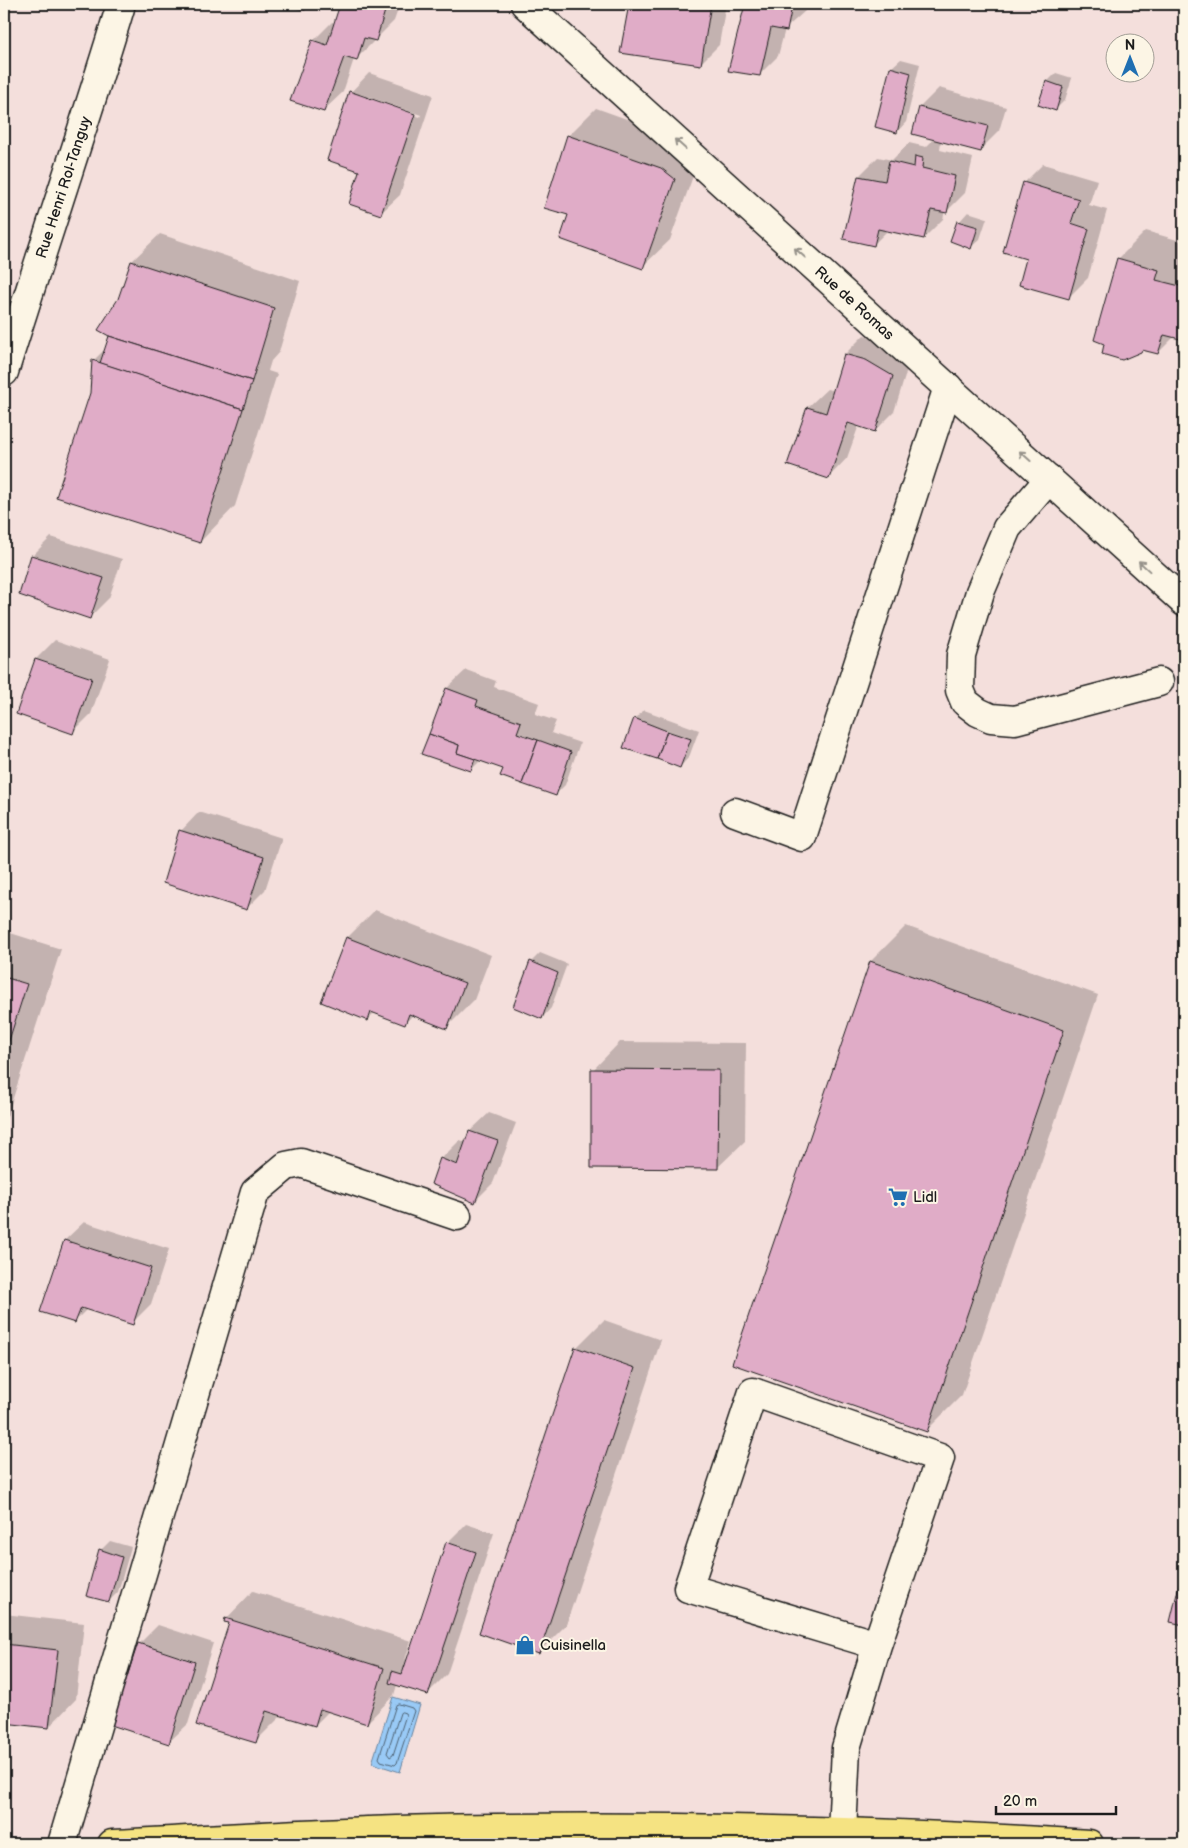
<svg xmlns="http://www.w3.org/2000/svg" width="1188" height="1848" font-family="'Balsamiq Sans',sans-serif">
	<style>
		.water { fill: #99caf6; stroke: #67849f }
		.shadow { fill: #0003; fill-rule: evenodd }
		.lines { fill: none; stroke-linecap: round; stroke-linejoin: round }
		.shore { stroke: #4e6273; stroke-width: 1 }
		.building { fill: #e0acc7; stroke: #1c1c1c }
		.minor-casing { stroke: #1c1c1c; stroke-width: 31 }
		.major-casing { stroke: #1c1c1c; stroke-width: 31 }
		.minor { stroke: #fcf5e5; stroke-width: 28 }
		.major { stroke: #f5e382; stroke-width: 28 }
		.oneway { stroke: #97938b }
		.labels { text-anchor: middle; stroke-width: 4; stroke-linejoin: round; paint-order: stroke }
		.street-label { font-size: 15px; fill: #1c1c1c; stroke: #fcf5e5 }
		.poi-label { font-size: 15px; fill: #1c1c1c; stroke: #fcf5e5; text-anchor: start }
	</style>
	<rect width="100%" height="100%" fill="#f4dfdc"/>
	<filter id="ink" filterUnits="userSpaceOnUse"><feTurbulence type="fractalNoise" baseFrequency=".02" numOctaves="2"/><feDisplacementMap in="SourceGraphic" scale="10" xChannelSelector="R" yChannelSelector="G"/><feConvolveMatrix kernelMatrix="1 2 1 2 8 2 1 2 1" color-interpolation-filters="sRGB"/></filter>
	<g filter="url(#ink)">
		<path class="water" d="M 393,1697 L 420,1705 L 400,1772 L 372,1763 Z"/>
		<g class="shadow">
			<path d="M 342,4 L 400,4 L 394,21 L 356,59 L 354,59 L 343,92 L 324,110 L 313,41 L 332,22 L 335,23 Z"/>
			<path d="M 630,4 L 726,4 L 719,45 L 700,64 L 622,52 Z"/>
			<path d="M 746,4 L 806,4 L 805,11 L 785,29 L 778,56 L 759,75 L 730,70 Z"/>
			<path d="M 901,59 L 920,64 L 906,122 L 897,132 L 891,68 Z"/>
			<path d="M 369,73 L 433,95 L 400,195 L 381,213 L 351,92 ZM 360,94 L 421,115 L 420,117 L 360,96 Z"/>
			<path d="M 1056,73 L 1072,78 L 1065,100 L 1056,109 L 1047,82 Z"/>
			<path d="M 939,88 L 1006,107 L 999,131 L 980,150 L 941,140 L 940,150 L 973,158 L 965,193 L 947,211 L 945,211 L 943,219 L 924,238 L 888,230 L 873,245 L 859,176 L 878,157 L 892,160 L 909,143 L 926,147 L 935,138 L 913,133 L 920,107 Z"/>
			<path d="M 596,108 L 688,141 L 702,151 L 670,240 L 642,267 L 570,215 L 568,136 Z"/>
			<path d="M 1043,164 L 1097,180 L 1089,205 L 1107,210 L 1088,278 L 1069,297 L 1028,258 L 1024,183 Z"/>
			<path d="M 968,212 L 987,218 L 980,239 L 970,248 L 959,222 Z"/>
			<path d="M 1146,231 L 1184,242 L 1184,339 L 1174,337 L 1158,353 L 1106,343 L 1118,259 Z"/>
			<path d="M 160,234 L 300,281 L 279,352 L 271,361 L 268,371 L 277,374 L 235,506 L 200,542 L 91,393 L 93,361 L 107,347 L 119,300 L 132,261 Z"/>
			<path d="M 864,335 L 885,342 L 911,357 L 894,412 L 875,431 L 859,425 L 847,458 L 829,477 L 808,407 L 827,389 L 834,391 L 845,354 Z"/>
			<path d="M 51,537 L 122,559 L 109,598 L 90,617 L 32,556 Z"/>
			<path d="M 55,640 L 110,659 L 91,714 L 72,733 L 17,714 L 36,659 Z"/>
			<path d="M 466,670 L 496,681 L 494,687 L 539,703 L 535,714 L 556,721 L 551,733 L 580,743 L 565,785 L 555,795 L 504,768 L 480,761 L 471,770 L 447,688 Z"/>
			<path d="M 644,710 L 699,730 L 689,757 L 680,767 L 635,719 Z"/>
			<path d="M 199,812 L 282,838 L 265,890 L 246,909 L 181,831 Z"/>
			<path d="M 375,910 L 491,955 L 474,1000 L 447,1027 L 414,1014 L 404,1024 L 375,1012 L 368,1019 L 347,938 Z"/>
			<path d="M 906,926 L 1098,995 L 962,1395 L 927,1430 L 733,1363 L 871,961 Z"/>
			<path d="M 4,931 L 61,949 L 4,1126 Z"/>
			<path d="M 540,953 L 567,964 L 551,1008 L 542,1018 L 531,962 Z"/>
			<path d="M 620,1042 L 746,1043 L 745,1141 L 717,1168 L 593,1070 Z"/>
			<path d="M 489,1113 L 516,1123 L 493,1183 L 474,1202 L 441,1159 L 460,1140 L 466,1142 L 470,1131 Z"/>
			<path d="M 84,1222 L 169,1249 L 151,1304 L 132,1323 L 87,1309 L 75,1321 L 42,1311 L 65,1240 Z"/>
			<path d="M 604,1320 L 661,1340 L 566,1625 L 539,1652 L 576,1348 Z"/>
			<path d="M 466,1524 L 494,1533 L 447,1674 L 428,1693 L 397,1685 L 394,1695 L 367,1723 L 329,1711 L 315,1725 L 282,1715 L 255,1742 L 230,1622 L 226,1619 L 253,1591 L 411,1641 L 405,1660 L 410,1655 L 447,1543 Z"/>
			<path d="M 110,1541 L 131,1547 L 118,1592 L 109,1601 L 101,1550 Z"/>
			<path d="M 1184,1570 L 1184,1624 L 1172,1621 Z"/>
			<path d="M 4,1614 L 84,1623 L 76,1699 L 49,1727 L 4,1721 Z"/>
			<path d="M 158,1625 L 213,1643 L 188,1724 L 169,1742 L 139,1644 Z"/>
		</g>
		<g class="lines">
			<g class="shore">
				<path d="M 399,1704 L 412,1708 L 414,1711 L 397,1763 L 395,1765 L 381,1761 L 379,1758 L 396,1705 Z"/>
				<path d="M 402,1712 L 405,1713 L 406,1715 L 393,1755 L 390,1757 L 387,1753 L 400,1713 Z"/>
			</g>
		</g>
		<g class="building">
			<path d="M 283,4 L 307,4 L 305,10 Z"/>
			<path d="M 340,4 L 387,4 L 376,41 L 364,38 L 357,61 L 344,57 L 324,112 L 290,101 L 312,40 L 327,45 Z"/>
			<path d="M 629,4 L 711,4 L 701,65 L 620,53 Z"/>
			<path d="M 745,4 L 777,4 L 792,6 L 787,31 L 771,28 L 760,76 L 728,71 Z"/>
			<path d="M 890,67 L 911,73 L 897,133 L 875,127 Z"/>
			<path d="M 1046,81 L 1063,87 L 1056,111 L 1038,105 Z"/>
			<path d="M 349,91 L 415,114 L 381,215 L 349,204 L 359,171 L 327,160 Z"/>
			<path d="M 919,107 L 988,126 L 981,152 L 912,134 Z"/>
			<path d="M 567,135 L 661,168 L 675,179 L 643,269 L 560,239 L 568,215 L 544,208 Z"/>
			<path d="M 915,156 L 923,158 L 922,168 L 955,176 L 947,213 L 931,210 L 924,239 L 878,229 L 874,246 L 843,239 L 858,176 L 885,181 L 889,161 L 914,167 Z"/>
			<path d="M 1023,182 L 1079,199 L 1071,223 L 1089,229 L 1069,299 L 1019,285 L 1026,259 L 1003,252 Z"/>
			<path d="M 957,221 L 978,227 L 971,249 L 950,241 Z"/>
			<path d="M 1117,258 L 1159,270 L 1156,280 L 1184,287 L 1184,340 L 1164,335 L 1158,354 L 1142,350 L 1141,352 L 1122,360 L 1102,354 L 1104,344 L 1094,340 Z"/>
			<path d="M 131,261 L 274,308 L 252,381 L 109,336 L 98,330 L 118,299 Z"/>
			<path d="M 109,336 L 252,381 L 243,409 L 100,363 Z"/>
			<path d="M 844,354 L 866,360 L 893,376 L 875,432 L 848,423 L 829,479 L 787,465 L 807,407 L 826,413 Z"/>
			<path d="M 92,360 L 243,409 L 200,543 L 56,497 L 90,393 Z"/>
			<path d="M 31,555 L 104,578 L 90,619 L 19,595 Z"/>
			<path d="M 35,659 L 92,678 L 73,734 L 16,714 Z"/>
			<path d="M 446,688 L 478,700 L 476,706 L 521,722 L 517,733 L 538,740 L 522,784 L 500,776 L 503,769 L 457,753 L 459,745 L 429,734 Z"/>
			<path d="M 634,718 L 667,731 L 657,759 L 623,748 Z"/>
			<path d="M 667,731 L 691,739 L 680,768 L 657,759 Z"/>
			<path d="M 429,734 L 459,745 L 457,753 L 475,759 L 471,771 L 421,754 Z"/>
			<path d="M 538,740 L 571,752 L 556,796 L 522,784 Z"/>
			<path d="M 179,830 L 264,857 L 247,910 L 163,883 Z"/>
			<path d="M 346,937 L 465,983 L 447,1029 L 409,1014 L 405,1025 L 371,1012 L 368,1021 L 321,1002 Z"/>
			<path d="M 530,961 L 558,973 L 542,1019 L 513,1007 Z"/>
			<path d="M 870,961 L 1064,1030 L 927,1432 L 732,1364 Z"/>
			<path d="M 4,977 L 27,984 L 4,1056 Z"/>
			<path d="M 591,1069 L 719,1070 L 718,1169 L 591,1168 Z"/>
			<path d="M 469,1131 L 498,1141 L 475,1203 L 431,1184 L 440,1158 L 457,1165 Z"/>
			<path d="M 64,1240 L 151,1268 L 133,1325 L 81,1308 L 75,1323 L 40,1312 Z"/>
			<path d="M 575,1347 L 635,1368 L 539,1654 L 479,1633 Z"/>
			<path d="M 446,1542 L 476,1552 L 428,1695 L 389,1683 L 392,1671 L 402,1674 Z"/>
			<path d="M 99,1549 L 122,1557 L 109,1602 L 86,1596 Z"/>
			<path d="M 1184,1565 L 1184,1625 L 1170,1622 Z"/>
			<path d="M 225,1618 L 384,1668 L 367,1724 L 320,1709 L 315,1726 L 266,1711 L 256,1743 L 196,1725 L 229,1623 L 224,1622 Z"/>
			<path d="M 138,1643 L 195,1662 L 169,1744 L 111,1725 Z"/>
			<path d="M 4,1644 L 58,1650 L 49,1728 L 4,1723 Z"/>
		</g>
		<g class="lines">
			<defs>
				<g id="minor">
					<path id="s1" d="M 525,4 L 1184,602"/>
					<path id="s2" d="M 4,372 C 42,250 83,130 120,8 L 120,4"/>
					<path d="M 1049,479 L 1007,528 L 980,592 L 961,655 L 960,690 L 965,702 L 978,712 L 991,718 L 1015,720 L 1159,682"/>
					<path d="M 735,812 L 802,837 L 948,387"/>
					<path d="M 842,1832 L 846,1748 L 877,1645 L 940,1458 L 753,1392 L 688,1588 L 877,1645"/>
					<path d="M 62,1844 L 255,1192 L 286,1166 L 301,1163 L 457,1216"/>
				</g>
				<path id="major" d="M 112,1844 C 207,1839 302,1833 397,1830 C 627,1824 859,1829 1089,1844"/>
			</defs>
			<use href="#minor" class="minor-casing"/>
			<use href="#major" class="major-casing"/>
			<use href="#minor" class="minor"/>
			<use href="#major" class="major"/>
		</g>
		<defs><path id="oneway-shaft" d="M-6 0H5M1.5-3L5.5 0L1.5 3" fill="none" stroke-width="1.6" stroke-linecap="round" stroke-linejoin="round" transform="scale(1.25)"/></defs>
		<g class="oneway">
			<use href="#oneway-shaft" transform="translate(680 144) rotate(-138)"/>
			<use href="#oneway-shaft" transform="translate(800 253) rotate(-138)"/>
			<use href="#oneway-shaft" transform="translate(1025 456) rotate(-138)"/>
			<use href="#oneway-shaft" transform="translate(1144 566) rotate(-137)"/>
		</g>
	</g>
	<defs>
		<symbol id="supermarket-bare" viewBox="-9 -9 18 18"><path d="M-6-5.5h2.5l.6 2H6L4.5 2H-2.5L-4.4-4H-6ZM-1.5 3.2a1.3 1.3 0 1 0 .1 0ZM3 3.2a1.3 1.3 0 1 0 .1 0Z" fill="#1f6fb2" stroke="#fcf5e5" stroke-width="2.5" paint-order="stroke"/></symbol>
		<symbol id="shop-bare" viewBox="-9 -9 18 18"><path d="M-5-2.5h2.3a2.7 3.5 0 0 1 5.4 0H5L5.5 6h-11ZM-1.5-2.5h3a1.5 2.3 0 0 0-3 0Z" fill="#1f6fb2" stroke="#fcf5e5" stroke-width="2.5" paint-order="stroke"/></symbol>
	</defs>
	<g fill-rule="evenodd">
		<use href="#supermarket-bare" x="884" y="1183" width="28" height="28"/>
		<use href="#shop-bare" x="511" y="1631" width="28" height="28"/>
	</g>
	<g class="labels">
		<g class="street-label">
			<text dy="5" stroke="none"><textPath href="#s2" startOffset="194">Rue Henri Rol-Tanguy</textPath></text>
			<text dy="5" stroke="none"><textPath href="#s1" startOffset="445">Rue de Romas</textPath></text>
		</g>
		<g class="poi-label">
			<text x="913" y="1202">Lidl</text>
			<text x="540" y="1650">Cuisinella</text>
		</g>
	</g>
	<rect width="1188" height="1848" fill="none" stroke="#fcf5e5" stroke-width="20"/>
	<rect x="10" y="10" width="1168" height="1828" fill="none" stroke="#1c1c1c" stroke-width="2" filter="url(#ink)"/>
	<g transform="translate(1130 58)"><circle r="24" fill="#fcf5e5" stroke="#a29e95"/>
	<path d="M0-4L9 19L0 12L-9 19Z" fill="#1f6fb2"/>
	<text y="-8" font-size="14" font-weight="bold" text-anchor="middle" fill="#1c1c1c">N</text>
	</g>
	<path d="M996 1806v8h120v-8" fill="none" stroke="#1c1c1c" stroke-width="2.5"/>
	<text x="1003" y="1806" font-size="15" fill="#1c1c1c" stroke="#fcf5e5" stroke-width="4" paint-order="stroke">20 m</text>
</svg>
